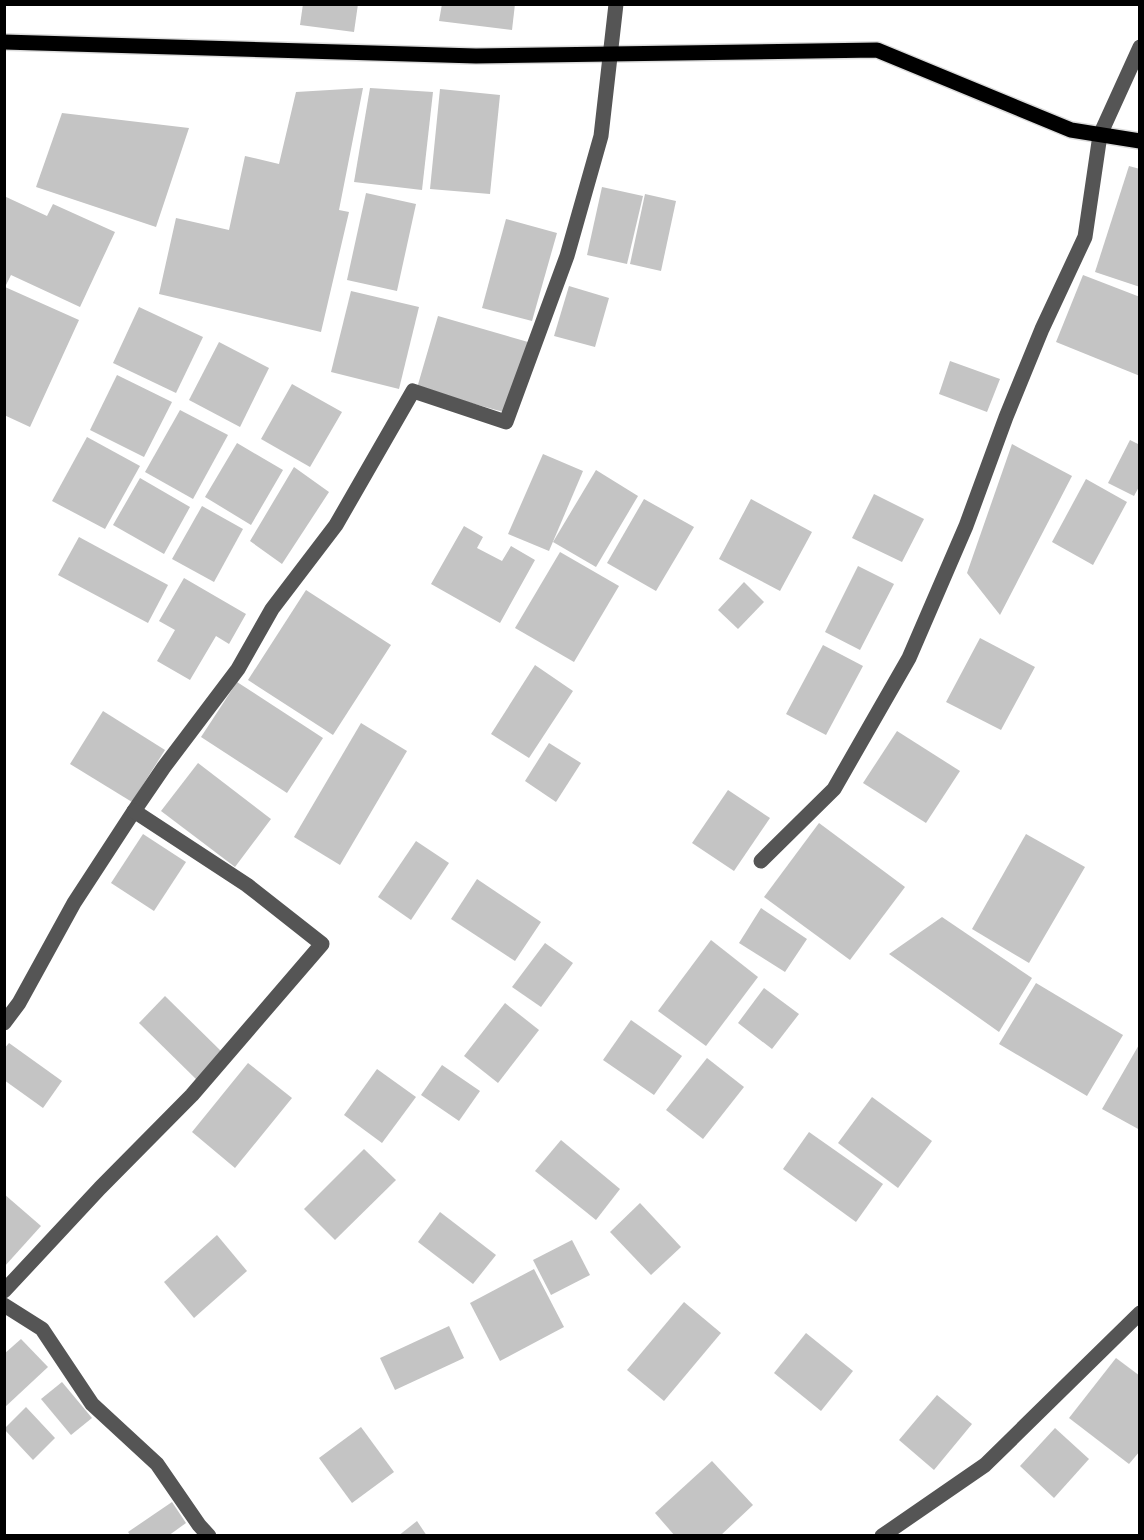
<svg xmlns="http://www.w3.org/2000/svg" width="1144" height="1540" font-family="Helvetica,sans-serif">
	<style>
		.building { fill: #c4c4c4 }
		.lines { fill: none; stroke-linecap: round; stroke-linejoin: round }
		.major-casing { stroke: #dbdbdb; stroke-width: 18 }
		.minor { stroke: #555; stroke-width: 15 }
		.major { stroke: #000; stroke-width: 15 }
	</style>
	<rect width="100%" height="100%" fill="#fff"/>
	<g class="building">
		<path d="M 303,4 L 358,4 L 354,32 L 300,25 Z"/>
		<path d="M 442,4 L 515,4 L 512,30 L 439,21 Z"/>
		<path d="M 363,88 L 339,210 L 349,212 L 321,332 L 159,294 L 176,218 L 229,230 L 245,156 L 279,164 L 296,92 Z"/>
		<path d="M 370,88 L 433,92 L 422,190 L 354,182 Z"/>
		<path d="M 440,89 L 500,95 L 490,194 L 430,189 Z"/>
		<path d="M 62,113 L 189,128 L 156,227 L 36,187 Z"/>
		<path d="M 1129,166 L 1140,169 L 1140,287 L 1095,272 Z"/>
		<path d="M 602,187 L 643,196 L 627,264 L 587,255 Z"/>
		<path d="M 366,193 L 416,204 L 397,291 L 347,280 Z"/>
		<path d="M 645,194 L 676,201 L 661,271 L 630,264 Z"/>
		<path d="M 4,196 L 47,216 L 53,204 L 115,232 L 80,307 L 11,275 L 5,287 L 79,320 L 30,427 L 4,415 Z"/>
		<path d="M 506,219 L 557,233 L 532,321 L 482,308 Z"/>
		<path d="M 1083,275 L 1140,297 L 1140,376 L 1056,342 Z"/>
		<path d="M 569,286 L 609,298 L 595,347 L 554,336 Z"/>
		<path d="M 351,291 L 419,307 L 399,389 L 331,372 Z"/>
		<path d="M 139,307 L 203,337 L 176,393 L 113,363 Z"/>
		<path d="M 438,316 L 528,342 L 507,413 L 417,388 Z"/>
		<path d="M 219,342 L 269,368 L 240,427 L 189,400 Z"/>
		<path d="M 950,361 L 1000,379 L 987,412 L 939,394 Z"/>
		<path d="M 117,375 L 172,402 L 144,457 L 90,430 Z"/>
		<path d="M 292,384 L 342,412 L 310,467 L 261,439 Z"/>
		<path d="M 180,410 L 228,435 L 193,499 L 145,472 Z"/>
		<path d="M 87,437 L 140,466 L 105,529 L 52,501 Z"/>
		<path d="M 1130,440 L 1140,445 L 1140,485 L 1134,496 L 1108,483 Z"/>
		<path d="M 237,443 L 283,470 L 251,525 L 205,497 Z"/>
		<path d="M 1012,444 L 1072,476 L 1000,615 L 967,573 Z"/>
		<path d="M 543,454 L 583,471 L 549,551 L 508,534 Z"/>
		<path d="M 294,467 L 329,492 L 282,564 L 250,541 Z"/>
		<path d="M 596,470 L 638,496 L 596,567 L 553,542 Z"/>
		<path d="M 140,478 L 190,507 L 164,554 L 113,525 Z"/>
		<path d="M 1086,479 L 1127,502 L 1093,565 L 1052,542 Z"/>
		<path d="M 874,494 L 924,519 L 902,562 L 852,538 Z"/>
		<path d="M 644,499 L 694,527 L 656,591 L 607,563 Z"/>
		<path d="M 751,499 L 812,532 L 780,591 L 719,559 Z"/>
		<path d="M 202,506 L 243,529 L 214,582 L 172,559 Z"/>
		<path d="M 464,526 L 483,537 L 477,548 L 502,561 L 511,546 L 535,560 L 500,623 L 431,584 Z"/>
		<path d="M 79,537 L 168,585 L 148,623 L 58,575 Z"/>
		<path d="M 560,552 L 619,586 L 574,662 L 515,628 Z"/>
		<path d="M 858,566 L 894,584 L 860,650 L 825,632 Z"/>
		<path d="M 184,578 L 246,614 L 229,644 L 216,636 L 190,680 L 157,661 L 175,630 L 159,621 Z"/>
		<path d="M 744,582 L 764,602 L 738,629 L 718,610 Z"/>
		<path d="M 306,590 L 391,645 L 333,735 L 248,680 Z"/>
		<path d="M 980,638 L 1035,667 L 1001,730 L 946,702 Z"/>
		<path d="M 823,645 L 863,666 L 826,735 L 786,714 Z"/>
		<path d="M 535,665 L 573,691 L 529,758 L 491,734 Z"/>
		<path d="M 237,682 L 323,738 L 287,793 L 201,737 Z"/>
		<path d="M 103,711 L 165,750 L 132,802 L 70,764 Z"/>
		<path d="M 361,723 L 407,751 L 340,865 L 294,837 Z"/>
		<path d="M 897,731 L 960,771 L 926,823 L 863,783 Z"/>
		<path d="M 549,743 L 581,763 L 556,802 L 525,781 Z"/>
		<path d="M 198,763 L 271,819 L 235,867 L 161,811 Z"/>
		<path d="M 728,790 L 770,818 L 734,871 L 692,843 Z"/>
		<path d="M 819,823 L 905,887 L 850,960 L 764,897 Z"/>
		<path d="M 143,834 L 186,862 L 154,911 L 111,883 Z"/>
		<path d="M 1026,834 L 1085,867 L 1029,963 L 972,929 Z"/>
		<path d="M 416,841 L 449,863 L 411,920 L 378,897 Z"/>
		<path d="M 477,879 L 541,922 L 515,961 L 451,919 Z"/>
		<path d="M 761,908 L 807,939 L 785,972 L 739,943 Z"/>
		<path d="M 942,917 L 1032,978 L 999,1032 L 889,954 Z"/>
		<path d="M 711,940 L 758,977 L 706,1046 L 658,1011 Z"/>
		<path d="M 545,943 L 573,963 L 541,1007 L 512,987 Z"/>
		<path d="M 1036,983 L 1123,1035 L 1087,1096 L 999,1044 Z"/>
		<path d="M 764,988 L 799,1014 L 772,1049 L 738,1023 Z"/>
		<path d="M 165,996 L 224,1054 L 198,1081 L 139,1023 Z"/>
		<path d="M 505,1003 L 539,1030 L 498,1083 L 464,1056 Z"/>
		<path d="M 631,1020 L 682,1056 L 654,1095 L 603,1060 Z"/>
		<path d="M 9,1043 L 62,1081 L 43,1108 L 4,1080 L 4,1049 Z"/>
		<path d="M 1140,1043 L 1140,1130 L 1102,1109 Z"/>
		<path d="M 707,1058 L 744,1087 L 703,1139 L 666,1110 Z"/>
		<path d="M 248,1063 L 292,1098 L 235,1168 L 192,1132 Z"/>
		<path d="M 442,1065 L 480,1091 L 459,1121 L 421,1095 Z"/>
		<path d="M 377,1069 L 416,1097 L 382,1143 L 344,1115 Z"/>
		<path d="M 872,1097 L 932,1141 L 898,1188 L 838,1143 Z"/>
		<path d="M 809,1132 L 883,1184 L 856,1222 L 783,1169 Z"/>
		<path d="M 561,1140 L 620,1189 L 596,1220 L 535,1171 Z"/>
		<path d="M 364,1149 L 396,1180 L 335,1240 L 304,1209 Z"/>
		<path d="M 4,1194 L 41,1226 L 4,1267 Z"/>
		<path d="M 640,1203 L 681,1247 L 651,1275 L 610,1232 Z"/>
		<path d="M 440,1212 L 496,1255 L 473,1284 L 418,1242 Z"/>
		<path d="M 217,1235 L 247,1271 L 194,1318 L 164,1282 Z"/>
		<path d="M 572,1240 L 590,1275 L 551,1295 L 533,1260 Z"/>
		<path d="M 534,1269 L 564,1327 L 500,1361 L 470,1303 Z"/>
		<path d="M 684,1302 L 721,1333 L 664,1401 L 627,1370 Z"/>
		<path d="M 449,1326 L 464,1358 L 395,1390 L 380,1358 Z"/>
		<path d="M 806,1333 L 853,1371 L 821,1411 L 774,1373 Z"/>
		<path d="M 21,1339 L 48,1367 L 4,1408 L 4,1354 Z"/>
		<path d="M 1116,1358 L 1140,1376 L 1140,1451 L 1129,1464 L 1069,1418 Z"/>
		<path d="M 62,1382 L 92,1418 L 71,1435 L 41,1399 Z"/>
		<path d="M 937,1395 L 972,1424 L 934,1470 L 899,1440 Z"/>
		<path d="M 26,1407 L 55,1438 L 33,1460 L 4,1429 Z"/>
		<path d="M 361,1427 L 394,1472 L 352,1503 L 319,1458 Z"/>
		<path d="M 1055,1428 L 1089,1459 L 1054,1498 L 1020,1466 Z"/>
		<path d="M 712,1461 L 753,1505 L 720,1536 L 675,1536 L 655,1513 Z"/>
		<path d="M 172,1502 L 186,1523 L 168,1536 L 131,1536 L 128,1532 Z"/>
		<path d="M 417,1521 L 427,1536 L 398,1536 Z"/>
	</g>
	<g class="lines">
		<defs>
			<path id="major" d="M 4,42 L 476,56 L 877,50 L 1071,130 L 1140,141"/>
		</defs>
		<use href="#major" class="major-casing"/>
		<g class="minor">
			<path d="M 761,861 L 834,789 L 909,658 L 966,526 L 1006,417 L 1042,329 L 1085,237 L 1100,135 L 1140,47"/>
			<path d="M 4,1023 L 19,1003 L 74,903 L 134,811 L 164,767 L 238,669 L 272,609 L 336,525 L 413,391 L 506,422 L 567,256 L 601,136 L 616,4"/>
			<path d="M 4,1291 L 100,1188 L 192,1095 L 322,944 L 247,885 L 134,811"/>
			<path d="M 4,1305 L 42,1329 L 92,1404 L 157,1464 L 199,1525 L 209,1536"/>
			<path d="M 882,1536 L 985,1465 L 1140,1313"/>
		</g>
		<use href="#major" class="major"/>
	</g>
	<rect width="1144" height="1540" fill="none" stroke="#000000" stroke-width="12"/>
</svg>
